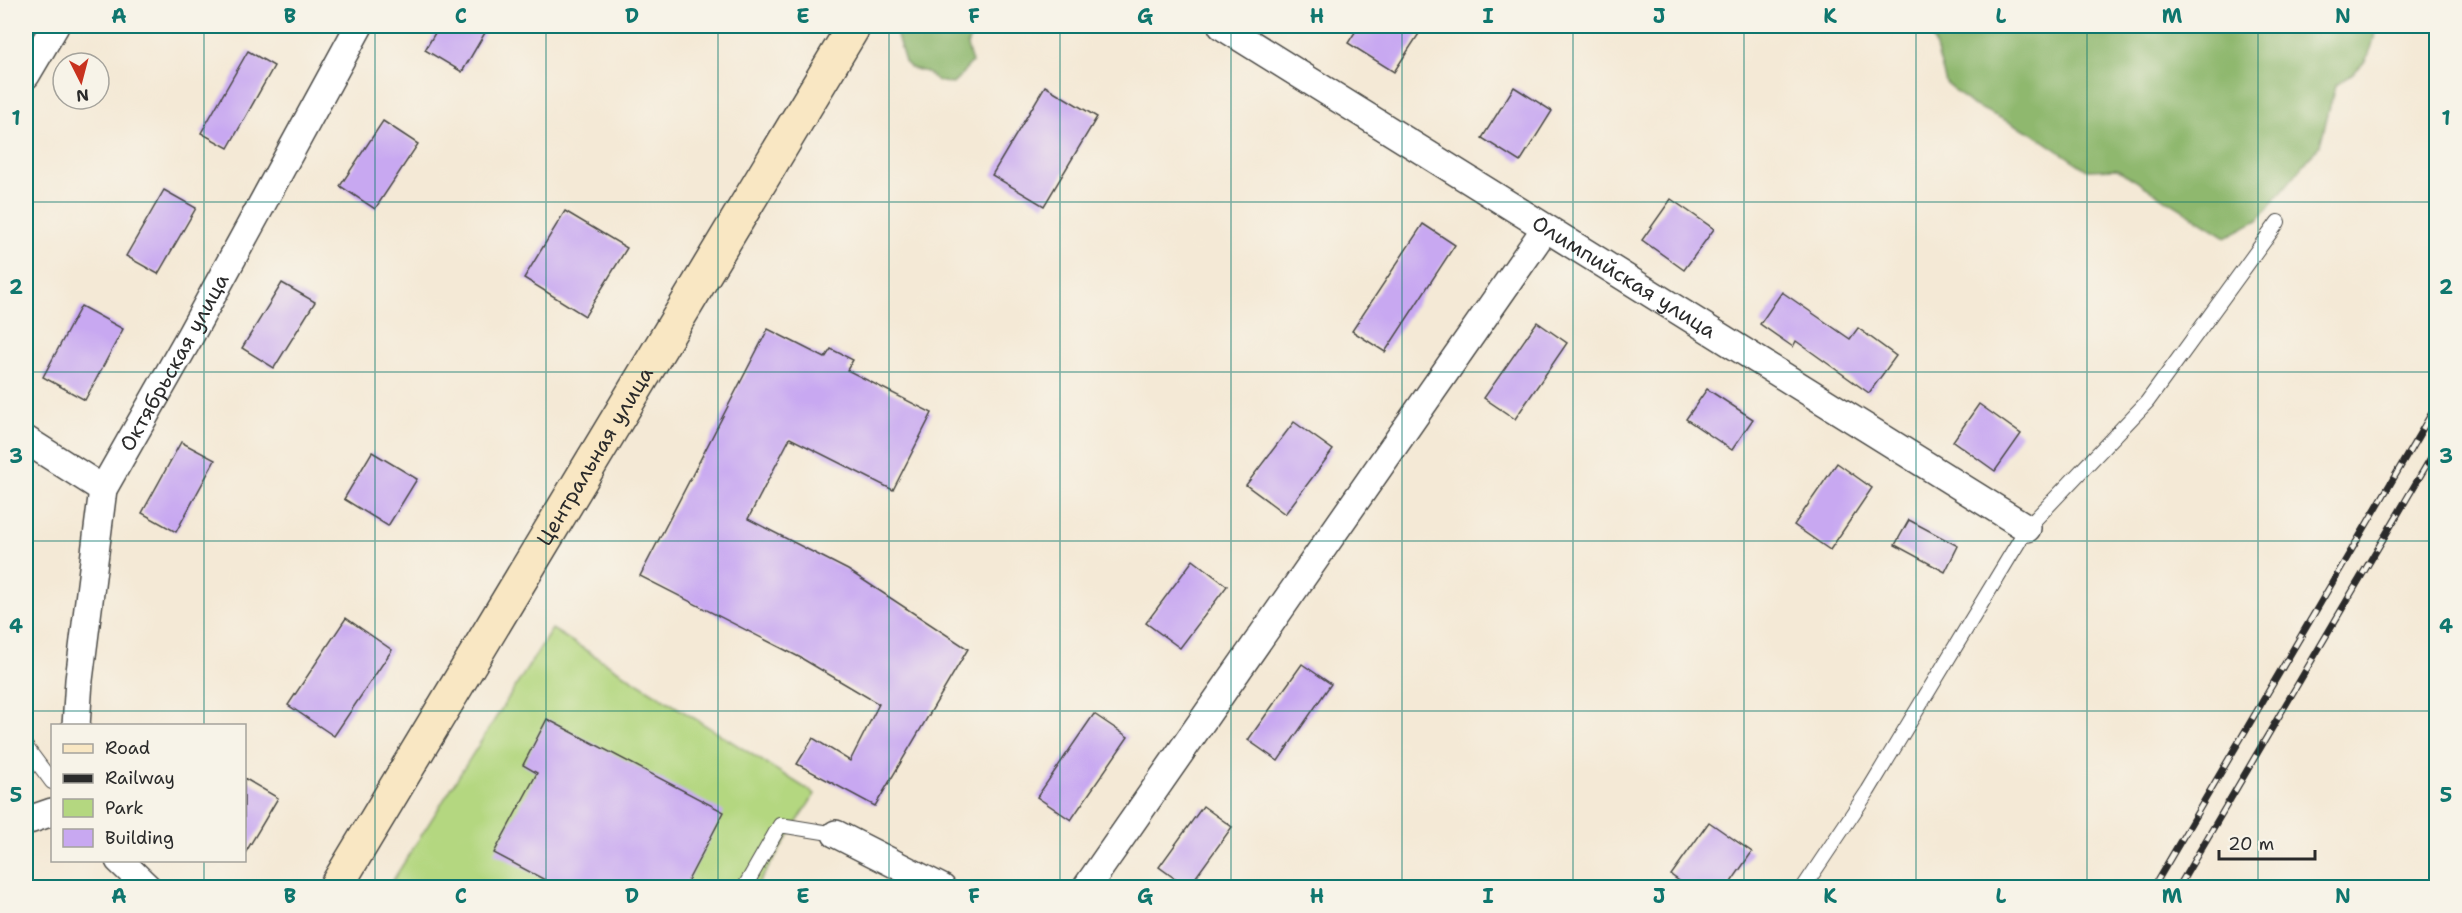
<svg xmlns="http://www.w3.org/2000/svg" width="2462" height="913" font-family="'Shantell Sans',sans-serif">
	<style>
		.green { fill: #b4d780; stroke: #708156; stroke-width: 1.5 }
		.forest { fill: #8fb86e; stroke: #5d724c; stroke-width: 1.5 }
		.building { fill: #c8a8f1 }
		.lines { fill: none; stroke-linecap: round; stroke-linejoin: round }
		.lane-casing { stroke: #494845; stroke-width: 16 }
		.street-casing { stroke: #494845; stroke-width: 30 }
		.secondary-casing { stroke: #494845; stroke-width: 36 }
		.lane { stroke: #fff; stroke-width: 14 }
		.street { stroke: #fff; stroke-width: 27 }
		.secondary { stroke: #f9e7c3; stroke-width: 33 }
		.rail-casing { stroke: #2b2b2b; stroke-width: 7 }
		.rail { stroke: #f7f3e8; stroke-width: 4.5; stroke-dasharray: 14; stroke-linecap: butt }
		.grid { fill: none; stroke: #0f766e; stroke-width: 1.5; stroke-opacity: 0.55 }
		.labels { text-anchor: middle; stroke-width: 6; stroke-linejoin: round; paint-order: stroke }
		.street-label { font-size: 21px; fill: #2b2b2b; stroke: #f7f3e8 }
		.neatline { fill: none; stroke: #0f766e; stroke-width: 2 }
		.grid-label { font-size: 20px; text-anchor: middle; font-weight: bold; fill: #0f766e }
	</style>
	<rect width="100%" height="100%" fill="#f7f3e8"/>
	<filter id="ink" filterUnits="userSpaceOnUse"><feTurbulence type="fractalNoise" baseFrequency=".0167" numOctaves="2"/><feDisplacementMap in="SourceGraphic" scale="12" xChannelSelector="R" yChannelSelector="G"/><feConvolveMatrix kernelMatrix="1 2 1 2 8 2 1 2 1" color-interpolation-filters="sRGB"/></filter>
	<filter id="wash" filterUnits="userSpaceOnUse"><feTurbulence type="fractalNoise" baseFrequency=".008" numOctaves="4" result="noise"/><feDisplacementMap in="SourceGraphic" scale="24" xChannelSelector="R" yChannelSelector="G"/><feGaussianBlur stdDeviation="1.35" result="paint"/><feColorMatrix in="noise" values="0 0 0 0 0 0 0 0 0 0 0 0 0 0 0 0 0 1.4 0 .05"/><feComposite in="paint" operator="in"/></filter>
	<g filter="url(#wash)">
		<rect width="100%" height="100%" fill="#f4e9d6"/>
		<path class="green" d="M 552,629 L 815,794 L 756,887 L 388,888 Z"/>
		<g class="forest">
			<path d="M 894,26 L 984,26 L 969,40 L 967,46 L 972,62 L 953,84 L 938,81 L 926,72 L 911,68 L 905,62 Z"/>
			<path d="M 1930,26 L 2376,26 C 2372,60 2362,68 2335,86 L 2320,145 L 2258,220 L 2226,237 L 2117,169 L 2087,170 L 2032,133 L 1971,104 L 1946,83 Z"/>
		</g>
		<g id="blocks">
			<g class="building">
				<path d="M 439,26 L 489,26 L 462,72 L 425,50 Z"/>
				<path d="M 1359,26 L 1424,26 L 1394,72 L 1348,43 Z"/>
				<path d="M 248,51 L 274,66 L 228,148 L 201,133 Z"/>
				<path d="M 1045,86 L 1097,117 L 1044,206 L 992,175 Z"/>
				<path d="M 1514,87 L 1552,111 L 1520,162 L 1482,138 Z"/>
				<path d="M 383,121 L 418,144 L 375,209 L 340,186 Z"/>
				<path d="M 164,190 L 196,208 L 158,274 L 126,256 Z"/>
				<path d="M 1671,199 L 1714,229 L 1684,270 L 1642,240 Z"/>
				<path d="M 565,211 L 627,248 L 585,316 L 524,278 Z"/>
				<path d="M 1423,224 L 1455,245 L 1385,352 L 1352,331 Z"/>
				<path d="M 282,283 L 315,302 L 274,368 L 242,348 Z"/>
				<path d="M 1782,292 L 1850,339 L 1858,328 L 1896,356 L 1869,393 L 1796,341 L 1793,347 L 1760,324 Z"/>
				<path d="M 81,306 L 123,329 L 85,400 L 43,377 Z"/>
				<path d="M 1537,322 L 1567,343 L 1515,419 L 1484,398 Z"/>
				<path d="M 768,329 L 825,358 L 831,349 L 853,360 L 847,370 L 932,413 L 893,490 L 790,438 L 748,519 L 848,570 L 968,649 L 875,806 L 797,764 L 813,738 L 850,761 L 879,704 L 801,658 L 640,576 Z"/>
				<path d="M 1707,389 L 1753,419 L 1732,450 L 1686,419 Z"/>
				<path d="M 1979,404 L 2021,434 L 1995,471 L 1953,441 Z"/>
				<path d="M 1294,422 L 1333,450 L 1285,514 L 1246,485 Z"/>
				<path d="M 181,442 L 215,460 L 176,532 L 142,513 Z"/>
				<path d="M 372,452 L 417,479 L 388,526 L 344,499 Z"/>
				<path d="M 1837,463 L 1872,488 L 1830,550 L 1794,525 Z"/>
				<path d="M 1909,520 L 1958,546 L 1945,572 L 1895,545 Z"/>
				<path d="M 1193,560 L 1227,586 L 1180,648 L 1146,623 Z"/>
				<path d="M 346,618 L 392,650 L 334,736 L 288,705 Z"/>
				<path d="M 1302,664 L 1331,684 L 1278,761 L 1248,740 Z"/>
				<path d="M 1094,714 L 1128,737 L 1071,820 L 1037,797 Z"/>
				<path d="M 547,719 L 724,812 L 684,888 L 560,888 L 494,853 L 537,773 L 523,765 Z"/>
				<path d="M 244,778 L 278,798 L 244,855 Z"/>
				<path d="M 1203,806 L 1232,827 L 1188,888 L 1159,867 Z"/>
				<path d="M 1709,822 L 1752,852 L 1727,888 L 1689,888 L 1671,875 Z"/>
			</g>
		</g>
	</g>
	<g filter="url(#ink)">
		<use href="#blocks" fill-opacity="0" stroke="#494845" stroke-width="1.5"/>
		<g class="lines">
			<defs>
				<g id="lane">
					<path d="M 26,747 L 52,782"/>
					<path d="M 744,888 L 780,825 L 836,834"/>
					<path d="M 1803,888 L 1868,791 L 2027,528 L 2147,402 L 2278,222"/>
				</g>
				<g id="street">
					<path id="s1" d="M 1222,26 L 2027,528"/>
					<path d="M 26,75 L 55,26"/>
					<path d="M 26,440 L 103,489"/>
					<path id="s2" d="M 76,726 L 79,680 L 103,489 L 190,336 L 359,26"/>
					<path d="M 26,821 L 52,812"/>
					<path d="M 836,834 L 942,888"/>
					<path d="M 119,860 L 148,888"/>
					<path d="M 1086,888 L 1545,229"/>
				</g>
				<g id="secondary">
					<path id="s3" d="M 335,888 L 854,26"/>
				</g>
			</defs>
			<use href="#lane" class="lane-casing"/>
			<use href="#street" class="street-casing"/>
			<use href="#secondary" class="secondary-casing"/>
			<use href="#lane" class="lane"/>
			<use href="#street" class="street"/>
			<use href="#secondary" class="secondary"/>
			<defs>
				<g id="rail">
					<path d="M 2153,888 L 2436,406"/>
					<path d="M 2178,888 L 2436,449"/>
				</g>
			</defs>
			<use href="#rail" class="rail-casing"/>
			<use href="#rail" class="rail"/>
		</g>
	</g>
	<path class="grid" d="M 204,26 L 204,726M 375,26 L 375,888M 546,26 L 546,888M 718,26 L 718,888M 889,26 L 889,888M 1060,26 L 1060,888M 1231,26 L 1231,888M 1402,26 L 1402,888M 1573,26 L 1573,888M 1744,26 L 1744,888M 1916,26 L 1916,888M 2087,26 L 2087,888M 2258,26 L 2258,888M 26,202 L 2436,202M 26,372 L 2436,372M 26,541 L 2436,541M 26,711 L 2436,711M 204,860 L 204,888"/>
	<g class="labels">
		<g class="street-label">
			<text dy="7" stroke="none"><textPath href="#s1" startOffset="474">Олимпийская улица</textPath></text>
			<text dy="7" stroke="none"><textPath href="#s2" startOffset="384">Октябрьская улица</textPath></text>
			<text dy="7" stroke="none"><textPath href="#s3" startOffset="504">Центральная улица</textPath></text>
		</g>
	</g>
	<rect width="2462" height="913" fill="none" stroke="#f7f3e8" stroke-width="66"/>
	<rect x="51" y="724" width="195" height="138" fill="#f7f3e8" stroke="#a5a39c" stroke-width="1.5"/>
	<rect x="63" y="744" width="30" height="9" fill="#f9e7c3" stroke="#a5a39c" stroke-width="1.5"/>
	<text x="105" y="754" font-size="18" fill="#2b2b2b">Road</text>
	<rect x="63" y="774" width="30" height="9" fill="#2b2b2b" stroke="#a5a39c" stroke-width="1.5"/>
	<text x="105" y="784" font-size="18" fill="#2b2b2b">Railway</text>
	<rect x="63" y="799" width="30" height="18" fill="#b4d780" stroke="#a5a39c" stroke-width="1.5"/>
	<text x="105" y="814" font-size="18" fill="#2b2b2b">Park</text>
	<rect x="63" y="829" width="30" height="18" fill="#c8a8f1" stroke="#a5a39c" stroke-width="1.5"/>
	<text x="105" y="844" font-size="18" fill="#2b2b2b">Building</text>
	<g transform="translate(81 81) rotate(174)"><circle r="28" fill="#f7f3e8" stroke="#a5a39c" stroke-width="1.5"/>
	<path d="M0-4.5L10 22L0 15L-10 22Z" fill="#c8321e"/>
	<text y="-9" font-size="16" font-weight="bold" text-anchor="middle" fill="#2b2b2b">N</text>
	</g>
	<path d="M2219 850v9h96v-9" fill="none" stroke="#2b2b2b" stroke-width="3"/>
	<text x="2228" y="850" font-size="18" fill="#2b2b2b" stroke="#f7f3e8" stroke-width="4.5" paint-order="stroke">20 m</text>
	<rect x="33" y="33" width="2396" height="847" class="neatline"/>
	<g class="grid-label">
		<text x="119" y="23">A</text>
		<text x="290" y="23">B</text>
		<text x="461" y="23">C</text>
		<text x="632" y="23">D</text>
		<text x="803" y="23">E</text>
		<text x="974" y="23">F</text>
		<text x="1145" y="23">G</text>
		<text x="1317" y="23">H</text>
		<text x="1488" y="23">I</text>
		<text x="1659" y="23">J</text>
		<text x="1830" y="23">K</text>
		<text x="2001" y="23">L</text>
		<text x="2172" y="23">M</text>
		<text x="2343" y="23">N</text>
		<text x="16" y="125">1</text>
		<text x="2446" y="125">1</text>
		<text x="16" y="294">2</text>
		<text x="2446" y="294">2</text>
		<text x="16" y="463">3</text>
		<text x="2446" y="463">3</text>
		<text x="16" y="633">4</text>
		<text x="2446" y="633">4</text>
		<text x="16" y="802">5</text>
		<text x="2446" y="802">5</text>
		<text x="119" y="903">A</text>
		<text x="290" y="903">B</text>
		<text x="461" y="903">C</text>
		<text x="632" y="903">D</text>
		<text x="803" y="903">E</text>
		<text x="974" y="903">F</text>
		<text x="1145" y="903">G</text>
		<text x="1317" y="903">H</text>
		<text x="1488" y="903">I</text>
		<text x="1659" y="903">J</text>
		<text x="1830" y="903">K</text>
		<text x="2001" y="903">L</text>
		<text x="2172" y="903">M</text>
		<text x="2343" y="903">N</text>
	</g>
</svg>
